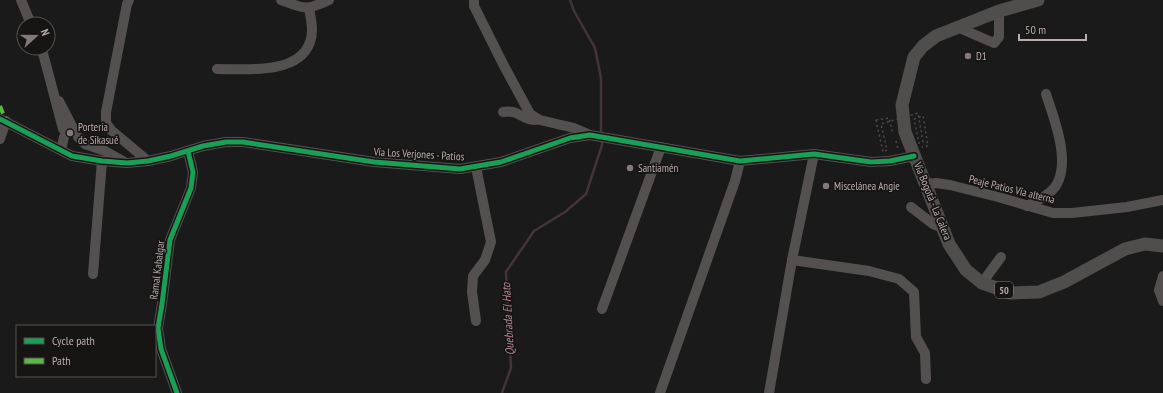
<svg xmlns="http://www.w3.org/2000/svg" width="1163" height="393" font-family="'PT Sans Narrow',sans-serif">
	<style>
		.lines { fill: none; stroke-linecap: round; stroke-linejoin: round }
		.stream { stroke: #45333a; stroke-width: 2.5 }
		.path { stroke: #4f4b4b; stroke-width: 1.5; stroke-dasharray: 2 3; stroke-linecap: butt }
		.minor { stroke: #545050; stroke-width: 10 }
		.major { stroke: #504d4d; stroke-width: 13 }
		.path-bridge { stroke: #4f4b4b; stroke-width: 1.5; stroke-dasharray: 2 3; stroke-linecap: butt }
		.quiet { stroke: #58b947; stroke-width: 4; stroke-dasharray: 8 4; stroke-linecap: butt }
		.cycleway-casing { stroke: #171514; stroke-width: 8 }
		.cycleway { stroke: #1a9f57; stroke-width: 5 }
		.poi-dot { fill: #83797a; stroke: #171514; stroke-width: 1.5 }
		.labels { text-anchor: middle; stroke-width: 3.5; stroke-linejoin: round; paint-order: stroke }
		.shield { fill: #171514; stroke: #8a7f7f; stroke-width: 1 }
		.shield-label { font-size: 10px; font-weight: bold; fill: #bbacad }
		.poi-label { font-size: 11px; fill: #bbacad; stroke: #171514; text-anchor: start }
		.street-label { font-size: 11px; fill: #bbacad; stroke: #171514 }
		.water-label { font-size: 12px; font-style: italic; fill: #b58493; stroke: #171514 }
	</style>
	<rect width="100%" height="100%" fill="#1b1a1a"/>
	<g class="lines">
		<g class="stream">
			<path d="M 570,0 L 574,11 L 595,48 L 601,78 L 601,135"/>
			<path d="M 502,393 L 511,368 L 506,272 L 534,231 L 565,212 L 586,194 L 602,145 L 602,140"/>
		</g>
		<g class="path">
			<path d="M 914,119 L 923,116 L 928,146 L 922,147"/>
			<path d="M 876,120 L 889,118 L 893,134"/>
			<path d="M 896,141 L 898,149"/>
		</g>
		<g class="minor">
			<path d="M 21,0 L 31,24"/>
			<path d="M 129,0 L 127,4 L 106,112 L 106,123 L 111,130 L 148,161"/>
			<path d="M 281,0 C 304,9 306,11 329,0"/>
			<path d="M 474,0 L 474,6 L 503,64 L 530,114 L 540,120 L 574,128 L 588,134"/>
			<path d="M 957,27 L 994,43 L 999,37 L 999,11"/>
			<path d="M 41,48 L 44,57 L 63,129"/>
			<path d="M 217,69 C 245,69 299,75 310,42 C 314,32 311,19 309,8"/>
			<path d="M 59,101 L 74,130"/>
			<path d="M 503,112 C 520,109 520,120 536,120"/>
			<path d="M 0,119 L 72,156 L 102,161 L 127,163 L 148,161 L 171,156 L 203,146 L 226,142 L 243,142 L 374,162 L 460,169 L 501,162 L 570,138 L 590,135 L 740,161 L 814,154 L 871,162 L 890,161 L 914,156"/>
			<path d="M 78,137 L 85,144 L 105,151 L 123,161"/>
			<path d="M 0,139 L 6,121"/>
			<path d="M 61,150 L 64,137"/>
			<path d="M 476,167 L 491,242 L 485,260 L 473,276 L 472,292 L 476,321"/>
			<path d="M 926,184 L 936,183 L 950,185 L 998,197 L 1053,213 L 1072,213 L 1127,207 L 1163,200"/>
			<path d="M 1027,206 C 1037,201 1048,196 1055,187 C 1072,163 1054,119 1046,94"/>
			<path d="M 911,207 L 933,224 L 943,228"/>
			<path d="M 792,260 L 869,271 L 899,279 L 914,292 L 916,337 L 925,353 L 926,379"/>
			<path d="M 93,274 L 102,161"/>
			<path d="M 1163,276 L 1159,290 L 1163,301"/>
			<path d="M 982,283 L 1001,257"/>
			<path d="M 602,309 L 661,147"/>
			<path d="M 177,393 L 161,349 L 158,328 L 162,304 L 170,240 L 191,188 L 193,172 L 188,151"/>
			<path d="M 660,393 L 735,181 L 740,161"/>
			<path d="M 769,393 L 792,260 L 814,154"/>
		</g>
		<path class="major" d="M 1038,0 L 999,11 L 936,36 L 923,46 L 914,57 L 902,105 L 905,132 L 949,244 L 966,270 L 982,283 L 1011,293 L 1039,292 L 1064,282 L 1125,249 L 1145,244 L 1163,246"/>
		<path class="path-bridge" d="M 876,120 L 883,152 L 887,150 L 881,124 L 918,113 L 923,142 L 919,143 L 914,119"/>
		<path class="quiet" d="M 0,106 L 6,121"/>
		<defs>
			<g id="cycleway">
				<path d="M 0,119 L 72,156 L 102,161 L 127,163 L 148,161 L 171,156 L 203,146 L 226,142 L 243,142 L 374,162 L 460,169 L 501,162 L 570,138 L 590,135 L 740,161 L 814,154 L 871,162 L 890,161 L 914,156"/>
				<path d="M 177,393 L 161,349 L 158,328 L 162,304 L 170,240 L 191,188 L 193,172 L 188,151"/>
			</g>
		</defs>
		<use href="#cycleway" class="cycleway-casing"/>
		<use href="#cycleway" class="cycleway"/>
	</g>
	<g class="poi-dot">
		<circle cx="968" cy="56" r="4"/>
		<circle cx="70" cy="133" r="4"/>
		<circle cx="630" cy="168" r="4"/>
		<circle cx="826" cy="186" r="4"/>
	</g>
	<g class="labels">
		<rect class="shield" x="995" y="282" width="18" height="16" rx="3"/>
		<g class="shield-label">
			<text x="1004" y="294">50</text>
		</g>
		<g class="poi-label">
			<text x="976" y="60">D1</text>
			<text x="78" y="131">Portería<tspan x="78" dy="13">de Sikasué</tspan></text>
			<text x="638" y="172">Santiamén</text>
			<text x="834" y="190">Miscelánea Angie</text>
		</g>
		<g class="street-label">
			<text transform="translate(419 154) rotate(3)" y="4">Vía Los Verjones - Patios</text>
			<text transform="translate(1012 189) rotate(14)" y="4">Peaje Patios Vía alterna</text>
			<text transform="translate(933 201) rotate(68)" y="4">Vía Bogotá - La Calera</text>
			<text transform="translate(157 270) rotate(-83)" y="4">Ramal Kabalgar</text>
		</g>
		<g class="water-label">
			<text transform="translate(508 319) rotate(-93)" y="4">Quebrada El Hato</text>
		</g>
	</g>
	<rect x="16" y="325" width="140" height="52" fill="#171514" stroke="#595151"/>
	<rect x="24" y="338" width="20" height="6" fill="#1a9f57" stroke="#595151"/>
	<text x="52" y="345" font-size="12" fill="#bbacad">Cycle path</text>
	<rect x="24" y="358" width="20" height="6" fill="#58b947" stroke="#595151"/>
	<text x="52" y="365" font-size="12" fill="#bbacad">Path</text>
	<g transform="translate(36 36) rotate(69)"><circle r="19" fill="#171514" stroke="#595151"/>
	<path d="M0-3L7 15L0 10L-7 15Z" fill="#83797a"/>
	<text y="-6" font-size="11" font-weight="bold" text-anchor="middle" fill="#bbacad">N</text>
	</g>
	<path d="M1019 34v6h67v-6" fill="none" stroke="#bbacad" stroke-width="2"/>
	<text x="1025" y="34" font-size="12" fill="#bbacad" stroke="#171514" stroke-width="3" paint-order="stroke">50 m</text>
</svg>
